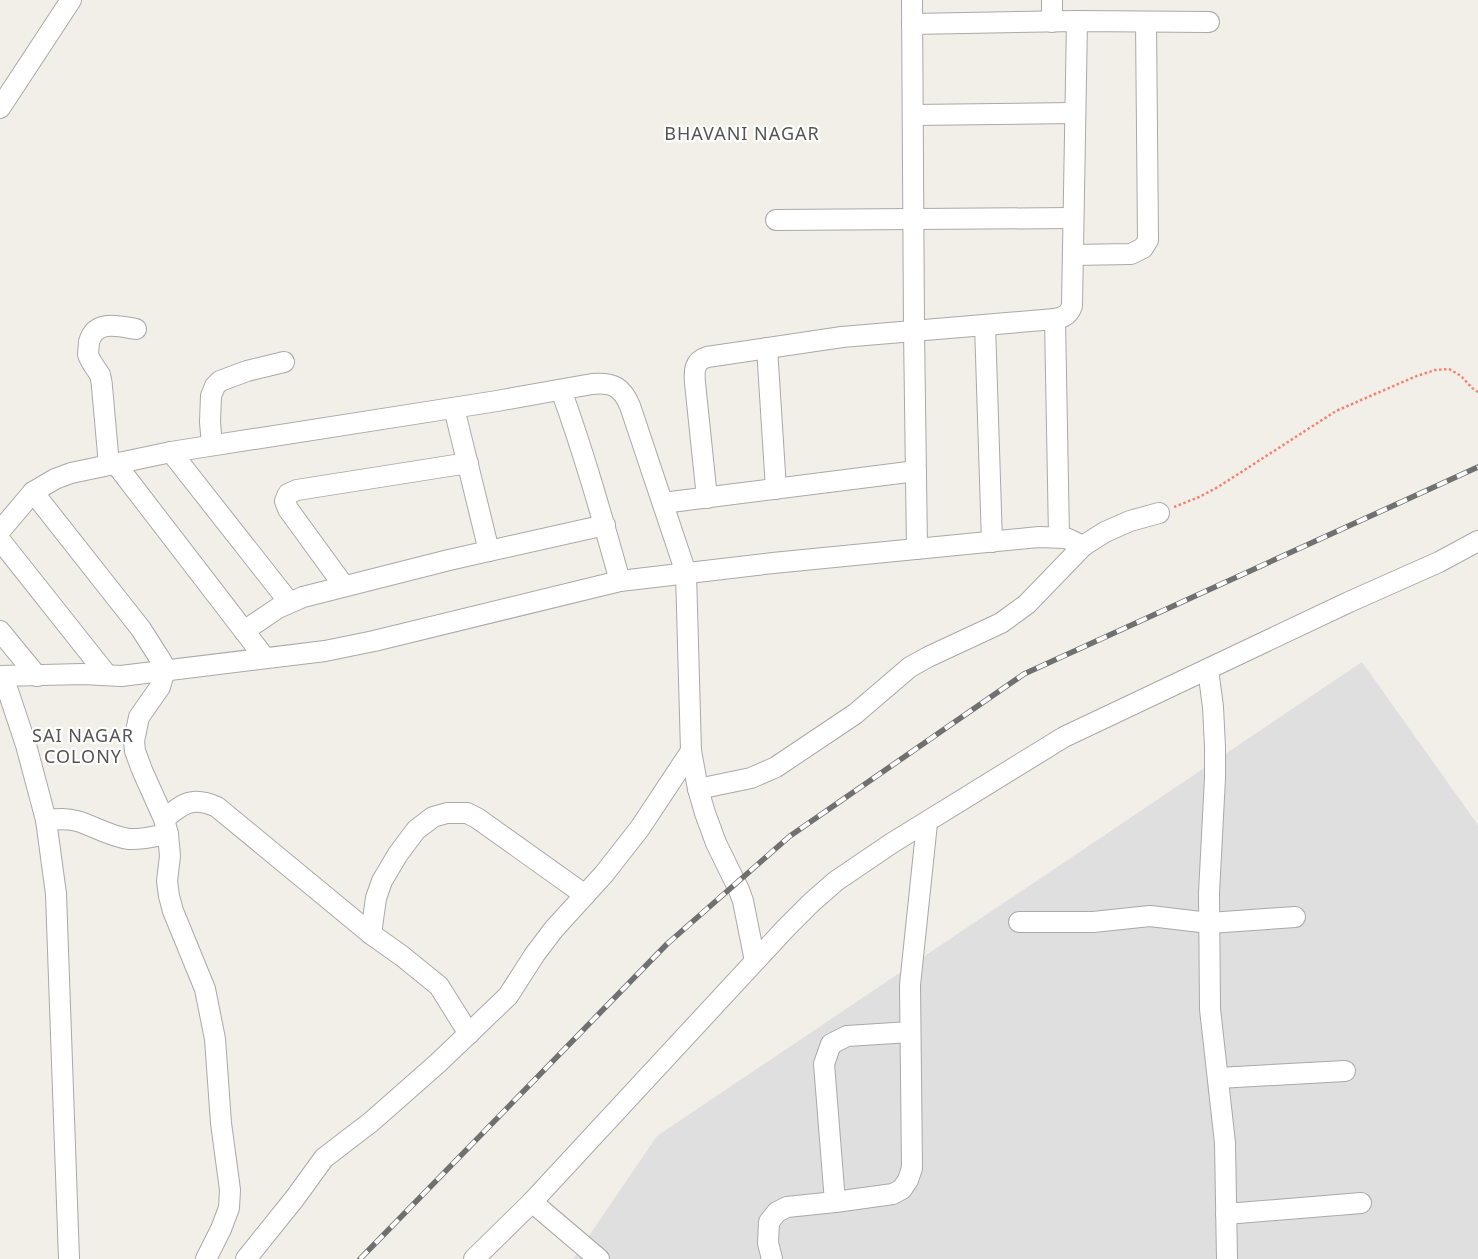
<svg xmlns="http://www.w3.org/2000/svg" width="1478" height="1259" font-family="'Noto Sans',sans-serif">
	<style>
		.residential { fill: #e0dfdf }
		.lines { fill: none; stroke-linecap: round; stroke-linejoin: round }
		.minor-casing { stroke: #a9a9a9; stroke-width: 22 }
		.path { stroke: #fa8072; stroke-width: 2.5; stroke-dasharray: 2.5 2.5; stroke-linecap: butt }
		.minor { stroke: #fff; stroke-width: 20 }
		.rail-casing { stroke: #707070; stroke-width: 5.5 }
		.rail { stroke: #fff; stroke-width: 4; stroke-dasharray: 11; stroke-linecap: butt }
		.labels { text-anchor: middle; stroke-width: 4.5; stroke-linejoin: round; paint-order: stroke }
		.neighbourhood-label { font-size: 18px; letter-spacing: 1px; fill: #555; stroke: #fff }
	</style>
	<rect width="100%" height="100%" fill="#f2efe9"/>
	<path class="residential" d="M 1362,662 L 1478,825 L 1478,1259 L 573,1259 L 657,1136 Z"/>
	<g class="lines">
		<defs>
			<g id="minor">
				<path d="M 912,0 L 914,330 L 917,549"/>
				<path d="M 1052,0 L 1052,22"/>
				<path d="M 912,24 L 1077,21 L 1209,22"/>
				<path d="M 0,108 L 71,0"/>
				<path d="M 913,115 L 1075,113"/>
				<path d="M 776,220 L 1073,218"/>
				<path d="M 1073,255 L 1131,254 L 1143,248 L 1148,240 L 1146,22"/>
				<path d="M 1055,319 L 1059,537"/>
				<path d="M 985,325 L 992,542"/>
				<path d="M 767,348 L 776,489"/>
				<path d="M 561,390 C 584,453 602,517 620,581"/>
				<path d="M 454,408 L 489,551"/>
				<path d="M 212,445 L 210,422 L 211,396 L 215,386 L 220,381 L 247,371 L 284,362"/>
				<path d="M 171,452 L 289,602"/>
				<path d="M 115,463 L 265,658"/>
				<path d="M 109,465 L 102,387 C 102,383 101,379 100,375 C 96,368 90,362 88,354 C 88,351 89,346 89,342 C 95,319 119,326 136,329"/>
				<path d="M 33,492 L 141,629 L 162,662 L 165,670 L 160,687 L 139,717 L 134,741 L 135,751 L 142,770 L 164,819 L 168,834 L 170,856 L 167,881 L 169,896 L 173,911 L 205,989 L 215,1039 L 221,1123 L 230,1190 L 229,1208 L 221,1229 L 206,1259"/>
				<path d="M 707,498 L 695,383 C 694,371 694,361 707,357 L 842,337 L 1055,319 C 1065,317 1069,314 1072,306 L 1077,21"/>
				<path d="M 663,503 L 916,471"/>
				<path d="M 0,531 L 33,492 L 55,479 L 71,473 L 171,452 L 497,401 L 592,384 C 613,382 622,387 630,406 L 686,573 L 691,751 L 698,789 L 705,813 L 716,843 L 739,890 L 743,901 L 755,961"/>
				<path d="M 0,540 L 107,675"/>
				<path d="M 344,586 L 288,509 L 285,501 L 288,494 L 297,490 L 468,463"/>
				<path d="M 0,631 L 37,676"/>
				<path d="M 244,631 L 278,608 L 303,597 L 449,560 L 605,525"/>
				<path d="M 1208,669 L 1213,707 L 1215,747 L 1215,778 L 1209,893 L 1210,1009 L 1225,1143 L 1227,1259"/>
				<path d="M 0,676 L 83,674 L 121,676 L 325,651 L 374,641 L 620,581 L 773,563 L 1039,537 L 1066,538 L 1083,546"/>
				<path d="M 3,676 L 26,745 L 46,820 L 56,894 L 69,1259"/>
				<path d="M 698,789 L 751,778 L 776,767 L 855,714 L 910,667 L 928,657 L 1001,623 L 1027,604 L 1083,546 L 1105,532 L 1130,521 L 1159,513"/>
				<path d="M 164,819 C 183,803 193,796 217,807 L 371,934 L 402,956 L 439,986 L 469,1034"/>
				<path d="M 46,820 C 57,819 67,818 77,821 C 94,826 111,837 129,839 C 142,840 155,836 168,834"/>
				<path d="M 1019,922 L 1093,922 L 1150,916 L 1209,923 L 1295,917"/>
				<path d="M 371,934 L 376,898 L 382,881 L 398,854 L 416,830 L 433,817 L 447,813 L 467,813 L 477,818 L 585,895"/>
				<path d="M 1218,1078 L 1345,1071"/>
				<path d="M 532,1202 L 599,1259"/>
				<path d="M 835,1202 L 824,1064 L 831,1044 L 847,1036 L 910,1032"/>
				<path d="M 1226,1214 L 1361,1203"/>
				<path d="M 246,1259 L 295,1198 L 324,1158 L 371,1122 L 438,1063 L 508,996 L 535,954 L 554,929 L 604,874 L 640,828 L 691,751"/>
				<path d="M 474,1259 L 532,1202 L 785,929 L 812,902 L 836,881 L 892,843 L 1064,737 L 1349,602 L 1439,562 L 1478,541"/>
				<path d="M 772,1259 L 768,1243 L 769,1222 L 777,1212 L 787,1207 L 835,1202 L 893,1194 L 902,1189 L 908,1180 L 912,1168 L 910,985 L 927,823"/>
			</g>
		</defs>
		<use href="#minor" class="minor-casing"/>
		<path class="path" d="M 1174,507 L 1199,497 L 1218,487 L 1336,411 L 1414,377 L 1435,370 L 1449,369 L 1461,376 L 1472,388 L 1478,392"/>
		<use href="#minor" class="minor"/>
		<defs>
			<path id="rail" d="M 360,1259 L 667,944 L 790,836 L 1024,674 L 1478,467"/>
		</defs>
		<use href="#rail" class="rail-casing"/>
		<use href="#rail" class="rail"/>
	</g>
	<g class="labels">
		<g class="neighbourhood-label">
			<text x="742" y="140">BHAVANI NAGAR</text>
			<text x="83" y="742">SAI NAGAR<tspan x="83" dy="21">COLONY</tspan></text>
		</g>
	</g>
</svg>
